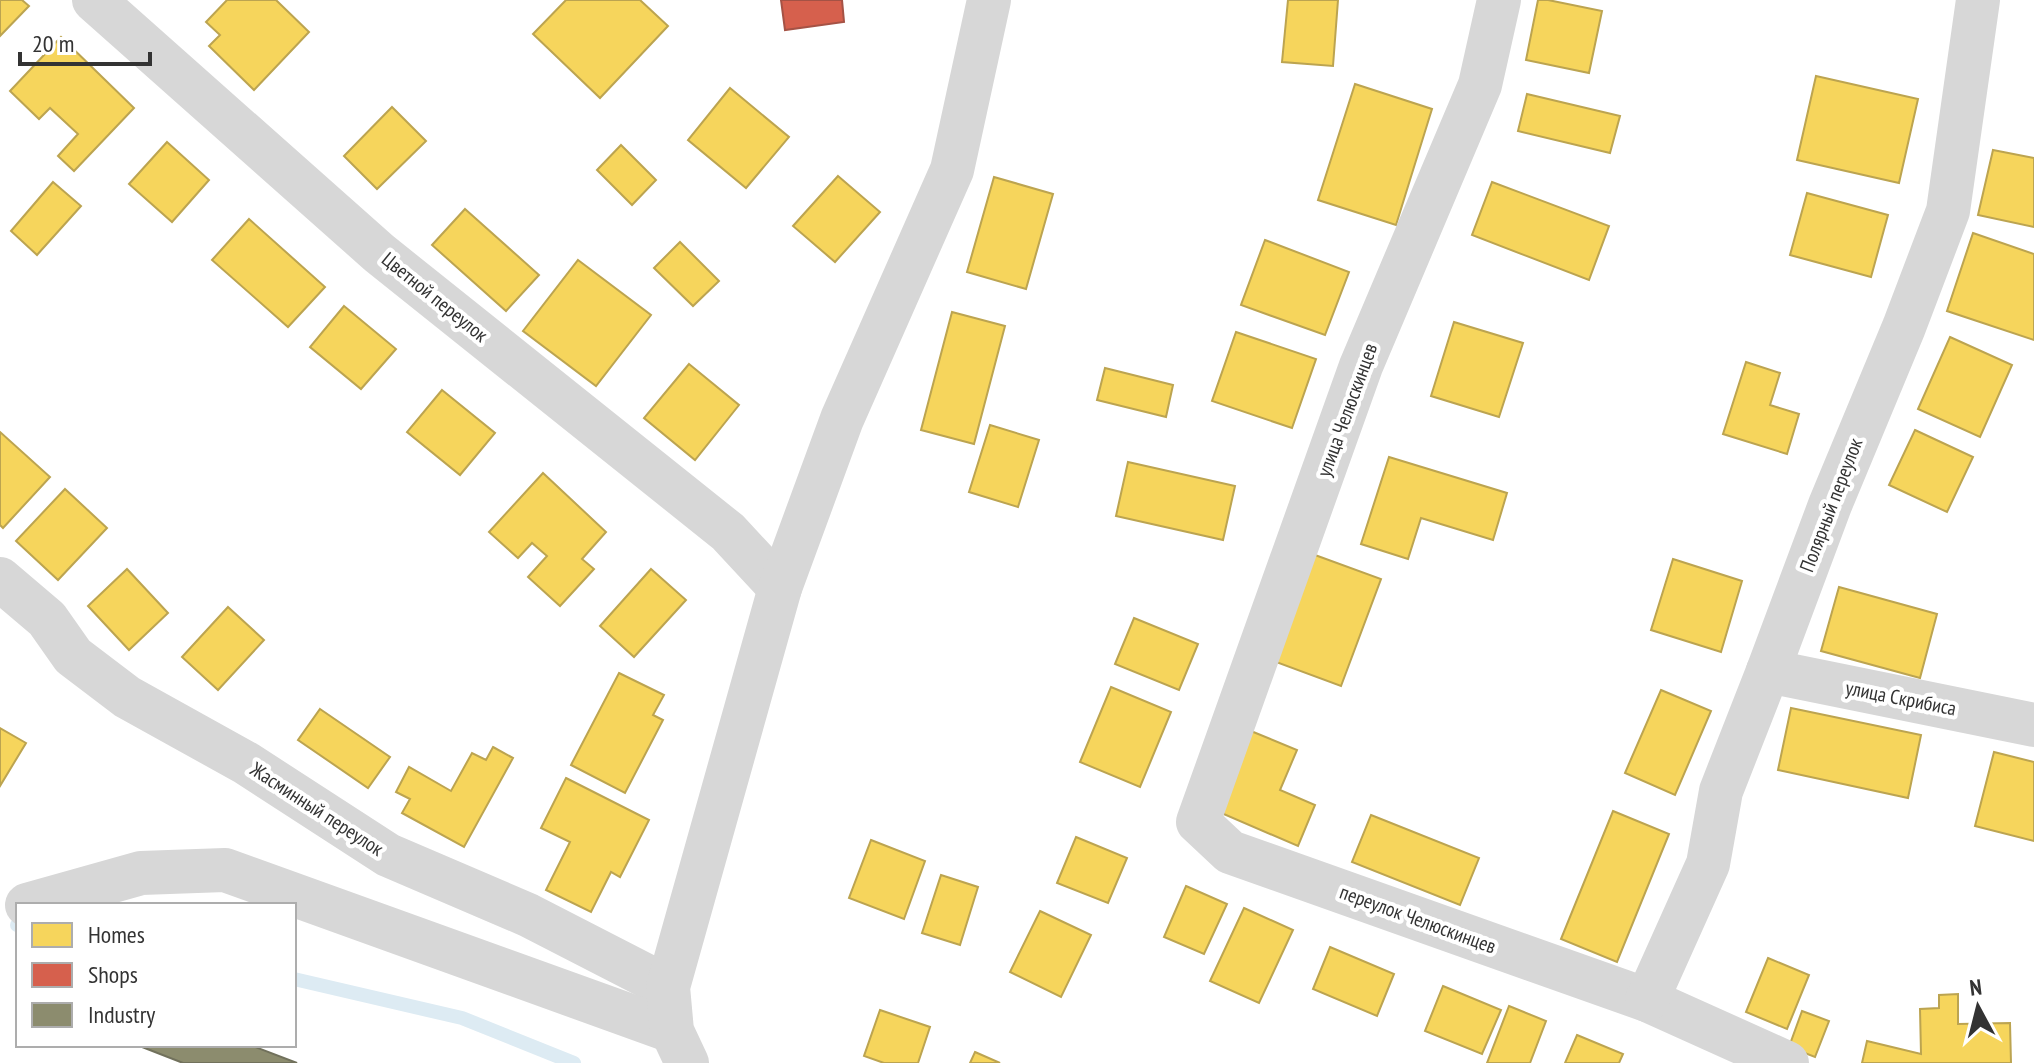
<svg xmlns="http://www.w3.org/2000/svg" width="2034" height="1063" font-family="'PT Sans Narrow',sans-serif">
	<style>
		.homes { fill: #f6d55c; stroke: #bca450; stroke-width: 2 }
		.shops { fill: #d6604d; stroke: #a55245; stroke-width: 2 }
		.industry { fill: #8c8c6e; stroke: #71715c; stroke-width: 2 }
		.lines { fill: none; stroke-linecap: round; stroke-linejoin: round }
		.stream { stroke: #ddebf3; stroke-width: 14 }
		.minor { stroke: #d7d7d7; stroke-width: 44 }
		.labels { text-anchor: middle; stroke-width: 8; stroke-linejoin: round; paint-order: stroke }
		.street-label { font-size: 20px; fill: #333; stroke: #fff }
	</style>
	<rect width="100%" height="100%" fill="#fff"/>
	<g class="homes">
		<path d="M 0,0 L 22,0 L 29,6 L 0,36 Z"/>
		<path d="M 227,0 L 276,0 L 309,32 L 254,90 L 209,46 L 220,35 L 206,22 Z"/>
		<path d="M 566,0 L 640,0 L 668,26 L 600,98 L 533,34 Z"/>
		<path d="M 1288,0 L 1338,0 L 1333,66 L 1282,62 Z"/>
		<path d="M 1538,0 L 1548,0 L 1602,11 L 1589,73 L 1526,60 Z"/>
		<path d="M 61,37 L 134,108 L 74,171 L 58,156 L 78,134 L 50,108 L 39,119 L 10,91 Z"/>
		<path d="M 1816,76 L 1918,99 L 1899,183 L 1797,160 Z"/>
		<path d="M 1355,84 L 1432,109 L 1396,225 L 1318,200 Z"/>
		<path d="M 730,88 L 789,137 L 746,188 L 688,140 Z"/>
		<path d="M 1527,94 L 1620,116 L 1610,153 L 1518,131 Z"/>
		<path d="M 392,107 L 426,141 L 377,189 L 344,156 Z"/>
		<path d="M 167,142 L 209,180 L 172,222 L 129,184 Z"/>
		<path d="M 621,145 L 656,180 L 632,205 L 597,170 Z"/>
		<path d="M 1993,150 L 2034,158 L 2034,227 L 1978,215 Z"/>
		<path d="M 838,176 L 880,212 L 835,262 L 793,226 Z"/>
		<path d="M 994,177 L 1053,194 L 1026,289 L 967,272 Z"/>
		<path d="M 53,182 L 81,206 L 37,255 L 11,231 Z"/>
		<path d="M 1492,182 L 1609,226 L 1589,280 L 1472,235 Z"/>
		<path d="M 1807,193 L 1888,215 L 1871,277 L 1790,255 Z"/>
		<path d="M 465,209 L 539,275 L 506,311 L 432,245 Z"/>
		<path d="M 249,219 L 325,287 L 288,327 L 212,260 Z"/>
		<path d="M 1973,233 L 2034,254 L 2034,340 L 1947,311 Z"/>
		<path d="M 1265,240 L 1349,272 L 1325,335 L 1241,305 Z"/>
		<path d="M 680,242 L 719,281 L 693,306 L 654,268 Z"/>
		<path d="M 578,260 L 651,315 L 596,386 L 523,331 Z"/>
		<path d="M 344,306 L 396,349 L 361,389 L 310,347 Z"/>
		<path d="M 952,312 L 1005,326 L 974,444 L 921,430 Z"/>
		<path d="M 1454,322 L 1523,343 L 1499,417 L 1431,396 Z"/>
		<path d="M 1236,332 L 1316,359 L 1292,428 L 1212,401 Z"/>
		<path d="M 1950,337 L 2012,365 L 1980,437 L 1918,409 Z"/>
		<path d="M 1746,362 L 1780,373 L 1770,405 L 1799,414 L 1787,454 L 1723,434 Z"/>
		<path d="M 689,364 L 739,405 L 695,460 L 644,418 Z"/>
		<path d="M 1105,368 L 1173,385 L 1166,417 L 1097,400 Z"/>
		<path d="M 442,390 L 495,433 L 460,475 L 407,432 Z"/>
		<path d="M 990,425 L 1039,440 L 1018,507 L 969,492 Z"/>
		<path d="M 1915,430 L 1973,457 L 1947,512 L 1889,485 Z"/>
		<path d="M 0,432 L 50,477 L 3,528 L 0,525 Z"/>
		<path d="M 1389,457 L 1507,493 L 1493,540 L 1421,518 L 1408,559 L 1361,544 Z"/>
		<path d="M 1128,462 L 1235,486 L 1223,540 L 1116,516 Z"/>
		<path d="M 543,473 L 606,532 L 582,559 L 594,569 L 560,606 L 528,577 L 547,556 L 532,543 L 518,558 L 489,532 Z"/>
		<path d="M 65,489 L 107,528 L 58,580 L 16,541 Z"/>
		<path d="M 1315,555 L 1381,579 L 1341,686 L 1276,662 Z"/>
		<path d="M 1673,559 L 1742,581 L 1721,652 L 1651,630 Z"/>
		<path d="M 127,569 L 168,613 L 129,650 L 88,606 Z"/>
		<path d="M 651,569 L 686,600 L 634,657 L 600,626 Z"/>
		<path d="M 1839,587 L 1937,614 L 1920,678 L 1821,651 Z"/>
		<path d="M 228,607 L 264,640 L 218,690 L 182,657 Z"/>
		<path d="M 1134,618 L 1198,644 L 1179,690 L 1115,664 Z"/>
		<path d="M 619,673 L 664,695 L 653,715 L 663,720 L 625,793 L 571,765 Z"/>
		<path d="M 1111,687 L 1171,712 L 1140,787 L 1080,762 Z"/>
		<path d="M 1661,690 L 1711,711 L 1675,795 L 1625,773 Z"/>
		<path d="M 1791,708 L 1921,735 L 1908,798 L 1778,770 Z"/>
		<path d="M 320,709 L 390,757 L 368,788 L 298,740 Z"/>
		<path d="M 0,728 L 26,743 L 0,786 Z"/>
		<path d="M 1246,729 L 1297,750 L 1280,790 L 1315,805 L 1298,846 L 1212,809 Z"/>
		<path d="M 493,747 L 513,758 L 464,847 L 402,813 L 410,799 L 396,792 L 409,767 L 451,791 L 472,753 L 486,760 Z"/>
		<path d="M 1994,752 L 2034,762 L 2034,841 L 1975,826 Z"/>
		<path d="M 566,778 L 649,820 L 620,877 L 611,872 L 591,912 L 546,890 L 570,842 L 541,828 Z"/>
		<path d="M 1613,811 L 1669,834 L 1617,962 L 1561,939 Z"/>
		<path d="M 1371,815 L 1479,858 L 1460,905 L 1352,862 Z"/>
		<path d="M 1076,837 L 1127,858 L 1108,903 L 1057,883 Z"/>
		<path d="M 871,840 L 925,861 L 904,919 L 849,898 Z"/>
		<path d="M 941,875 L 978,887 L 960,945 L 922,933 Z"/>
		<path d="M 1186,886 L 1227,904 L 1204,954 L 1164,937 Z"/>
		<path d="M 1244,908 L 1293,930 L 1259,1003 L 1210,981 Z"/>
		<path d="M 1040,911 L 1091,935 L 1061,997 L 1010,972 Z"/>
		<path d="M 1330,947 L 1394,974 L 1377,1016 L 1313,989 Z"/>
		<path d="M 1768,958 L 1809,975 L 1787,1029 L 1746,1012 Z"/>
		<path d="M 1443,986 L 1501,1010 L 1482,1054 L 1425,1031 Z"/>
		<path d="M 1958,994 L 1958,1024 L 2010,1023 L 2011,1063 L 1862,1063 L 1867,1041 L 1921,1054 L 1920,1009 L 1939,1008 L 1939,995 Z"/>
		<path d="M 1509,1006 L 1546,1021 L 1530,1063 L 1487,1063 Z"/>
		<path d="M 880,1010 L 930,1027 L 918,1063 L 884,1063 L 864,1056 Z"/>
		<path d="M 1802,1011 L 1829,1021 L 1815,1057 L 1789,1047 Z"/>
		<path d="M 1577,1035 L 1623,1054 L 1619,1063 L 1565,1063 Z"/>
		<path d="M 975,1052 L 1000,1063 L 970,1063 Z"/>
	</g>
	<path class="shops" d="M 781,0 L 842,0 L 844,22 L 785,30 Z"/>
	<path class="industry" d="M 137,1045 L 250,1045 L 297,1063 L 183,1063 Z"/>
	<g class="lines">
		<g class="stream">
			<path d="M 17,925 L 18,925"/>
			<path d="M 294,979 L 462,1018 L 574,1063"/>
		</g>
		<g class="minor">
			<path d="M 94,0 L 379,253 L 728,532 L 780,588"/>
			<path d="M 1499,0 L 1480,85 L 1361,366 L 1198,822 L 1230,852 L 1647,1000 L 1787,1063"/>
			<path d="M 0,579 L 47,619 L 73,656 L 127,697 L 246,763 L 388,855 L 528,915 L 668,987"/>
			<path d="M 1768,671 L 2034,725"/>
			<path d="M 27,905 L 141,873 L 225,870 L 672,1031"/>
			<path d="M 1647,1000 L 1708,864 L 1721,791 L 1768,671 L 1830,505 L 1904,327 L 1948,211 L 1978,0"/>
			<path d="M 687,1063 L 672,1031 L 668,987 L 780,588 L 842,419 L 952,170 L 989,0"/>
		</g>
	</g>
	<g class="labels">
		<g class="street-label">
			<text transform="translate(435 297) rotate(39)" y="7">Цветной переулок</text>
			<text transform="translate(1347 410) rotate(-70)" y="7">улица Челюскинцев</text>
			<text transform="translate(1831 505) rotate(-69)" y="7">Полярный переулок</text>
			<text transform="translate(1901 698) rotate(11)" y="7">улица Скрибиса</text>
			<text transform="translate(317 809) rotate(33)" y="7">Жасминный переулок</text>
			<text transform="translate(1418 919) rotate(20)" y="7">переулок Челюскинцев</text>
		</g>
	</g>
	<rect x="16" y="903" width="280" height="144" fill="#ffffff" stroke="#adadad" stroke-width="2"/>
	<rect x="32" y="923" width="40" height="24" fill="#f6d55c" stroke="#adadad" stroke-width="2"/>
	<text x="88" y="943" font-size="24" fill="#333333">Homes</text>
	<rect x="32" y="963" width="40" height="24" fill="#d6604d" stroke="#adadad" stroke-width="2"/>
	<text x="88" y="983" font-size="24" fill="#333333">Shops</text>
	<rect x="32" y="1003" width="40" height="24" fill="#8c8c6e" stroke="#adadad" stroke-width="2"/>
	<text x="88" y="1023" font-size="24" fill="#333333">Industry</text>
	<g transform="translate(1978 1007) rotate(353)" stroke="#ffffff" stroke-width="6" paint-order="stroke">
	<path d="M0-6L14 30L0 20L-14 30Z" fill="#333333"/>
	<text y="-12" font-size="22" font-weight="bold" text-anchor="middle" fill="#333333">N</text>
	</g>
	<path d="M20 52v12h130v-12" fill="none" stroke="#333333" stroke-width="4"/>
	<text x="32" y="52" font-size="24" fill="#333333" stroke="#ffffff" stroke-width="6" paint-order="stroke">20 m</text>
</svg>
